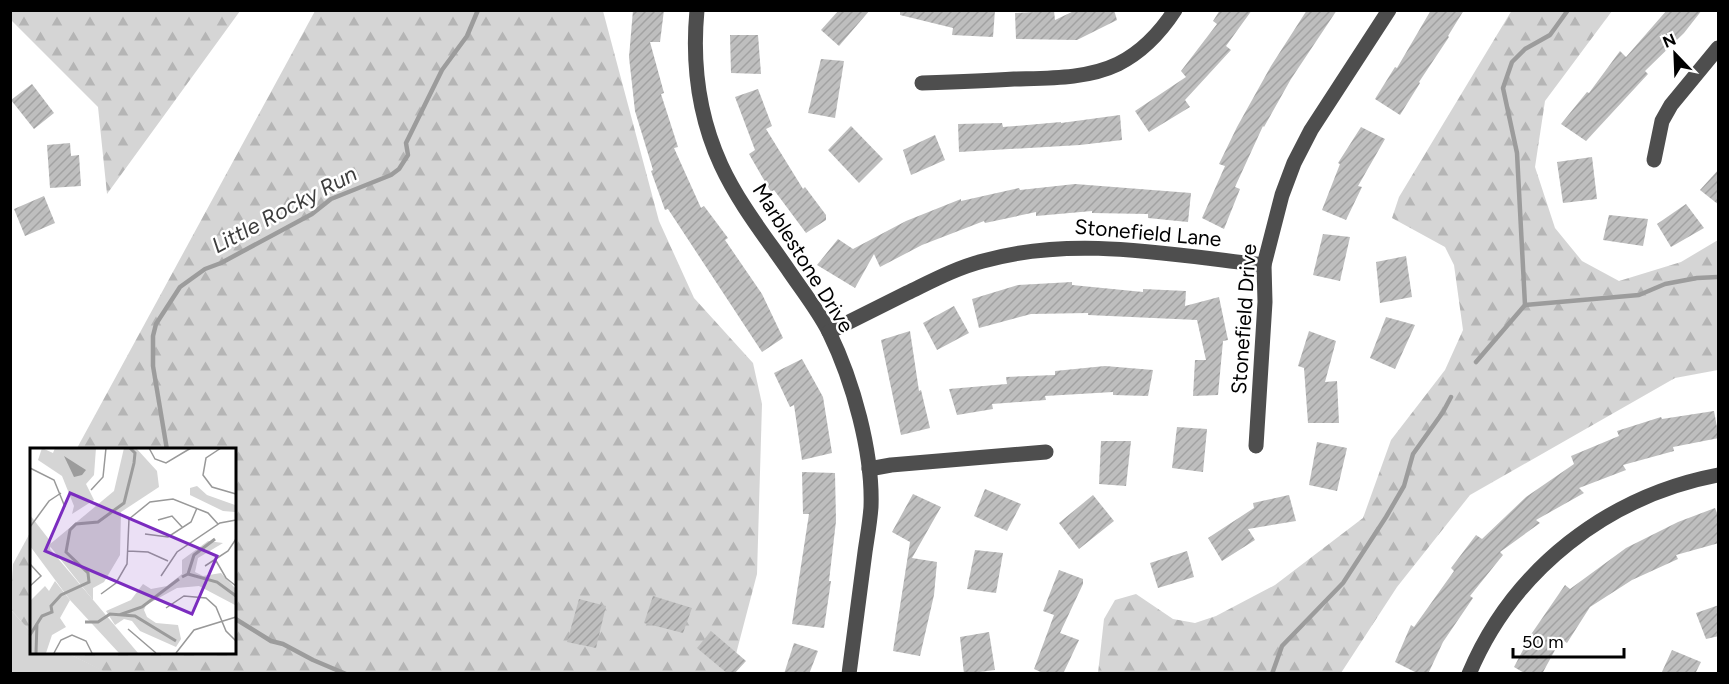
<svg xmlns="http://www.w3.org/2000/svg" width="1729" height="684" font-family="Figtree,sans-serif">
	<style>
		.green { fill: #d5d5d5 }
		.forest { fill: url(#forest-firs) }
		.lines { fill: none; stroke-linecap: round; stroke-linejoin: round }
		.stream { stroke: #9c9c9c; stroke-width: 4.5 }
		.building { fill: url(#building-hatch) }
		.minor { stroke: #4e4e4e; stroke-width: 15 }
		.labels { text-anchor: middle; stroke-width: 5; stroke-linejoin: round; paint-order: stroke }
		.street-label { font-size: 21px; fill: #000; stroke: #fff }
		.water-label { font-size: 22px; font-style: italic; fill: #3d3d3d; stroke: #fff }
		.inset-river { fill: none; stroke: #9c9c9c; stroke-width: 3 }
		.inset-road { fill: none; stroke: #999; stroke-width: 1.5 }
		.view { fill: #7b2cbf; fill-opacity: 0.15; stroke: #7b2cbf; stroke-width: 3 }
		.inset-edge { fill: none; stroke: #000; stroke-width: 3 }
	</style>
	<defs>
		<pattern id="forest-firs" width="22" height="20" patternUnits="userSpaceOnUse" patternTransform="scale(1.5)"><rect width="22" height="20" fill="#d5d5d5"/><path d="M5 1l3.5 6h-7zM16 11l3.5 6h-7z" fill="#b5b5b5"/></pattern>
		<pattern id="building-hatch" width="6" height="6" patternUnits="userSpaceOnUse" patternTransform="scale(1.5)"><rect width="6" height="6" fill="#bebebe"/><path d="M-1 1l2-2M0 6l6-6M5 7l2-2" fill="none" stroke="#a2a2a2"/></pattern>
	</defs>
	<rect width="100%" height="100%" fill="#fff"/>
	<path class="green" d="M 10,609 L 31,632 L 32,652 L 67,653 L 109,673 L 11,673 Z"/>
	<g class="forest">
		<path d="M 1512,10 L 1612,11 L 1545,101 L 1535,167 L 1555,228 L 1582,261 L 1619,281 L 1681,262 L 1718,240 L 1718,370 L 1675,378 L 1470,495 L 1397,587 L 1341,673 L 1098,673 L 1104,619 L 1115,600 L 1136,594 L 1173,619 L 1195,623 L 1216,616 L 1275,585 L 1363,518 L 1391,440 L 1445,370 L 1463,330 L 1454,265 L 1445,247 L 1392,218 L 1399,197 Z"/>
		<path d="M 10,11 L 11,10 L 240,11 L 107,194 L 98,107 L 11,20 Z"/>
		<path d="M 315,11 L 603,11 L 659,221 L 694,298 L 753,363 L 762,404 L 757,574 L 731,673 L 109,674 L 67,653 L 234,652 L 234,450 L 76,450 Z"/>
		<path d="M 31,531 L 31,632 L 10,609 L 13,564 Z"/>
	</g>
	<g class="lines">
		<g class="stream">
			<path d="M 1525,305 L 1639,295 L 1665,284 L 1697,278 L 1718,277"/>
			<path d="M 1476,362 L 1525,305 L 1517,153 L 1503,88 L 1512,62 L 1525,49 L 1550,35 L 1568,10"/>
			<path d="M 167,450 L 153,366 L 153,336 L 156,324 L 180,287 L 205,269 L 221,263 L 312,214 L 331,199 L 391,175 L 399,169 L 408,155 L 406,143 L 442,70 L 467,36 L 478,10"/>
			<path d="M 234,618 L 271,641 L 283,644 L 313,660 L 346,674"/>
			<path d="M 1272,674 L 1282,646 L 1343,583 L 1386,517 L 1404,486 L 1413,454 L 1443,412 L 1451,397"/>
		</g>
	</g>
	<g class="building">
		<path d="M 633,10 L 664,10 L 660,42 L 650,42 L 664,93 L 661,94 L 678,147 L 674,148 L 701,208 L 704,206 L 728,238 L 725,240 L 762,294 L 783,338 L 762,352 L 668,209 L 665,210 L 651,171 L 653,170 L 635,111 L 629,57 Z"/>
		<path d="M 839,10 L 870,10 L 839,46 L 821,30 Z"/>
		<path d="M 900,10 L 995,10 L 993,37 L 952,35 L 953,28 L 900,15 Z"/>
		<path d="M 1076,10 L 1114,10 L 1117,20 L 1077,40 L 1016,39 L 1015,13 L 1054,11 L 1055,20 Z"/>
		<path d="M 1220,10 L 1252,10 L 1226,46 L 1231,50 L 1185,100 L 1190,107 L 1149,132 L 1135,111 L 1186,77 L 1181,71 L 1217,24 L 1213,21 Z"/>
		<path d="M 1307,10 L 1337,10 L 1291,79 L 1264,127 L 1263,126 L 1235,187 L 1240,189 L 1224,229 L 1202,218 L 1225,166 L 1219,164 L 1237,127 L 1271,66 Z"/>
		<path d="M 1431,10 L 1464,10 L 1448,36 L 1449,37 L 1419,82 L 1420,83 L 1400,115 L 1375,99 L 1395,67 L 1397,68 Z"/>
		<path d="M 1667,10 L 1702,10 L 1684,33 L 1645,71 L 1648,74 L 1586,141 L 1561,124 L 1587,92 L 1589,93 L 1620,51 L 1626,57 Z"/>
		<path d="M 730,35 L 758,35 L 761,74 L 731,73 Z"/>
		<path d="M 821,59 L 844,61 L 835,118 L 808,113 Z"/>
		<path d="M 32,84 L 54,113 L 34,129 L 11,100 Z"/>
		<path d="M 758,89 L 772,126 L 766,129 L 803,189 L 805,187 L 826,215 L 826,220 L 806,233 L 774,190 L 771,192 L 749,154 L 755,150 L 735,97 Z"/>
		<path d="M 1120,115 L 1122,140 L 1080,145 L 959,152 L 958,124 L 1002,123 L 1003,127 L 1061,122 L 1061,123 Z"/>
		<path d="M 851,126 L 883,159 L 859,183 L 828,150 Z"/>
		<path d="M 1361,127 L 1385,139 L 1358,186 L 1362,187 L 1346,220 L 1322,210 L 1340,164 L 1338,163 Z"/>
		<path d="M 935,135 L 945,160 L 911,175 L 903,150 Z"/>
		<path d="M 70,143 L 71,156 L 79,155 L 81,186 L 50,188 L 47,145 Z"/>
		<path d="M 1592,157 L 1597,199 L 1563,203 L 1557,162 Z"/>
		<path d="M 1719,169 L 1719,205 L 1700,190 Z"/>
		<path d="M 1075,184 L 1191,193 L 1188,222 L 1148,218 L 1148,214 L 1092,213 L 1092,211 L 1036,216 L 1036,212 L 985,223 L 984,221 L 922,245 L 880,267 L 874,254 L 855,288 L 817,265 L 838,239 L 853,249 L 906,221 L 961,199 L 961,201 L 1019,188 L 1020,190 Z"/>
		<path d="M 44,196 L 55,223 L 25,236 L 14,209 Z"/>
		<path d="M 1686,204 L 1704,228 L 1671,247 L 1657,224 Z"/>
		<path d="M 1609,215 L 1648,219 L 1643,246 L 1603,240 Z"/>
		<path d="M 1323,234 L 1350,237 L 1340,281 L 1313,275 Z"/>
		<path d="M 1406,256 L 1412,297 L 1380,303 L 1376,262 Z"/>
		<path d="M 1072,282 L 1072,285 L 1143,292 L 1143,289 L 1186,291 L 1185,306 L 1219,297 L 1228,340 L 1223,341 L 1218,395 L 1193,396 L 1195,360 L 1206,360 L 1197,320 L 1088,315 L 1088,313 L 1031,314 L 979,328 L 972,299 L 1018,285 Z"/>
		<path d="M 954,306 L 969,333 L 937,350 L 923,323 Z"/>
		<path d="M 1386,317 L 1415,325 L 1395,369 L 1370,358 Z"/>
		<path d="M 910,331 L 919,391 L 921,390 L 930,428 L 901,435 L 881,340 Z"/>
		<path d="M 1309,331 L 1336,341 L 1325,382 L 1337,381 L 1339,423 L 1308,423 L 1304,368 L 1298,366 Z"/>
		<path d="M 802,359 L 823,397 L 832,453 L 802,460 L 794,405 L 790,407 L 774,373 Z"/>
		<path d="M 1105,366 L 1153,370 L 1148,396 L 1113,395 L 1113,392 L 1045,396 L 1046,400 L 992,404 L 993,409 L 957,415 L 949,389 L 1007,384 L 1006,377 L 1055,375 L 1055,371 Z"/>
		<path d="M 1714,411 L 1719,438 L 1673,447 L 1674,451 L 1623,465 L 1626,470 L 1579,488 L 1584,493 L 1536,520 L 1540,523 L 1500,552 L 1503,555 L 1470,596 L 1473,598 L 1443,642 L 1428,674 L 1419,674 L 1395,662 L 1411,625 L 1414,627 L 1454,571 L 1451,568 L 1476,535 L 1482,539 L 1526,497 L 1574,464 L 1571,456 L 1619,436 L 1617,431 L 1661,417 L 1662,419 Z"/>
		<path d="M 1177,427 L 1207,429 L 1203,472 L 1172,468 Z"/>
		<path d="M 1101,441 L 1131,441 L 1126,486 L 1099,484 Z"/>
		<path d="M 1317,442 L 1347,448 L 1337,491 L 1309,485 Z"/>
		<path d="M 802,472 L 835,473 L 836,521 L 829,581 L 831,581 L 824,628 L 792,624 L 809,514 L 803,514 Z"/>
		<path d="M 985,489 L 1021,504 L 1007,531 L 974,516 Z"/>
		<path d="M 913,494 L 941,507 L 912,558 L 937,562 L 934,595 L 920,656 L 893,651 L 910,542 L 892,532 Z"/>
		<path d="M 1093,495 L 1114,521 L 1079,549 L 1059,523 Z"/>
		<path d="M 1289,495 L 1296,521 L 1248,529 L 1255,540 L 1222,561 L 1208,538 L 1254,508 L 1253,503 Z"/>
		<path d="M 1715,508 L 1719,518 L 1719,543 L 1676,555 L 1678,559 L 1632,580 L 1590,607 L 1567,643 L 1561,639 L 1542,674 L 1526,674 L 1514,667 L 1532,633 L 1565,585 L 1570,589 L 1626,548 L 1678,522 Z"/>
		<path d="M 975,550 L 1003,553 L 996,593 L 967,589 Z"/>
		<path d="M 1187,551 L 1194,577 L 1158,588 L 1150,563 Z"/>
		<path d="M 1059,570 L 1083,579 L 1083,584 L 1060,633 L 1079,640 L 1063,674 L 1045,674 L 1034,669 L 1054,615 L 1043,611 Z"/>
		<path d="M 653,596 L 692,608 L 683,633 L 644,623 Z"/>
		<path d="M 579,599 L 606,606 L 596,648 L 567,642 Z"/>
		<path d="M 1719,605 L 1719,636 L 1706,639 L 1696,613 Z"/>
		<path d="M 711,631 L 746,661 L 734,674 L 728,674 L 697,648 Z"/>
		<path d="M 989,632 L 995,670 L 964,674 L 960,637 Z"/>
		<path d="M 794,643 L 818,651 L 809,674 L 784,674 Z"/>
		<path d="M 1672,650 L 1701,662 L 1695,674 L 1661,674 Z"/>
	</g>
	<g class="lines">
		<g class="minor">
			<path d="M 697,10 C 692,63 699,117 721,165 C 738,202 764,235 787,268 C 801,289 818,310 829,332 C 853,381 873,453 871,507 C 870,522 867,538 865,552 C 860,593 854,633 849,674"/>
			<path d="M 922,83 C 953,82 984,81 1014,79 C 1049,78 1087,79 1118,64 C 1142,52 1160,33 1175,10"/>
			<path d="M 1654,160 L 1662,121 L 1671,105 L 1718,48"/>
			<path d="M 829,332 C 855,319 881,306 907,293 C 932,281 956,268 983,261 C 1075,235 1171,255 1264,265"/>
			<path d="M 1256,446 L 1265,302 L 1264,265 L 1282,195 L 1294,163 L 1311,130 L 1389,10"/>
			<path d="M 869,469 L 891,465 L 1046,452"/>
			<path d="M 1469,674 C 1513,569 1608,496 1718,475"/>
		</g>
	</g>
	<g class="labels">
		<g class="street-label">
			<text transform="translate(1148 233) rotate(5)" y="7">Stonefield Lane</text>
			<text transform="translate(803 258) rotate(58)" y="7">Marblestone Drive</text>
			<text transform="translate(1244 319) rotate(-86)" y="7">Stonefield Drive</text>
		</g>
		<g class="water-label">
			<text transform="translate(284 209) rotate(-28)" y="8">Little Rocky Run</text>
		</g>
	</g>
	<g transform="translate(30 448)">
		<rect width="206" height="206" fill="#fff"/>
		<path d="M 0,67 L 21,94 L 20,101 L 108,205 L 89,205 L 40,152 L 0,98 Z" fill="#d5d5d5"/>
		<path d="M 12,0 L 23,5 L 25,0 L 66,0 L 64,27 L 56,36 L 64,52 L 42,66 L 44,58 L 32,28 L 8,12 ZM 94,0 L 106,0 L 127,23 L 129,39 L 91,64 L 90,107 L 74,134 L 63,140 L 63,152 L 19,97 L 84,43 ZM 167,38 L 177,47 L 205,57 L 205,64 L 193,63 L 160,47 L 160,40 ZM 178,93 L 193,95 L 168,110 L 165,124 L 173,128 L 191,125 L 205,140 L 205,157 L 169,138 L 147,140 L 116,157 L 114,162 L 117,169 L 126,175 L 148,177 L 151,191 L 146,199 L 110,183 L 102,173 L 94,171 L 85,177 L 76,163 L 101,152 L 113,136 L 121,141 L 137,138 L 152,126 L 152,112 ZM 25,133 L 40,152 L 30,170 L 36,179 L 22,187 L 16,205 L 0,205 L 0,153 L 15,138 L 19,143 Z" fill="#d5d5d5"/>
		<path d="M 34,8 L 56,22 L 52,27 L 44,29 Z" fill="#9c9c9c"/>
		<path class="inset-river" d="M 158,126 L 187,134 L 206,148M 152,129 L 158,126 L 164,107 L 185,91M 89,167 L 112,159 L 149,131M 55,174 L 68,174 L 80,166 L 105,168 L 146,193M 0,187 L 12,168 L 22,164 L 21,158 L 31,147 L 59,134 L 58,125 L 36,104 L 40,82 L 46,76 L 68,74 L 94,55 L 104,15 L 105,5 L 100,0M 6,205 L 7,175"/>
		<path class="inset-road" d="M 119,0 L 125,11 L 136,15 L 161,0M 191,0 L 176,10 L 173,27 L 182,39 L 206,46M 0,20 L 24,32 L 35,59M 61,42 L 73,29 L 76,0M 128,72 L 142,68 L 153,80M 0,79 L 19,53 L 31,45M 115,86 L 138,89 L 161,74 L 167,60M 98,103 L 118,104 L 138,113M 185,111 L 196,130 L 206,138M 0,116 L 11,128 L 0,138M 175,118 L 198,103 L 206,91M 131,128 L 147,104 L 190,75 L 206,72M 71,146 L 86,135 L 97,116 L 99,71 L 120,54 L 143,51 L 178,65 L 188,76M 136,160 L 154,148 L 176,150 L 186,159 L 196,183 L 206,193M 98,181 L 126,205M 24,205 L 31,192 L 42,187 L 56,193 L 62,205M 146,205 L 164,182 L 206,169"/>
		<path class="view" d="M 40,45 L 187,108 L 162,166 L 15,103 Z"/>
		<rect width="206" height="206" class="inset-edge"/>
	</g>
	<rect width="1729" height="684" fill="none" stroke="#000000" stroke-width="24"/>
	<g transform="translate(1675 54) rotate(337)" stroke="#ffffff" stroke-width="4.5" paint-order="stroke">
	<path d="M0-4.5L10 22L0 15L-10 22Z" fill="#000000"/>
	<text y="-9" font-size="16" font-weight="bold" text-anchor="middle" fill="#000000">N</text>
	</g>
	<path d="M1513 648v9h111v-9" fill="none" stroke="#000000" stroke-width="3"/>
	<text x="1522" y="648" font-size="18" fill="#000000" stroke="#ffffff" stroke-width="4.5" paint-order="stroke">50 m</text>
</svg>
